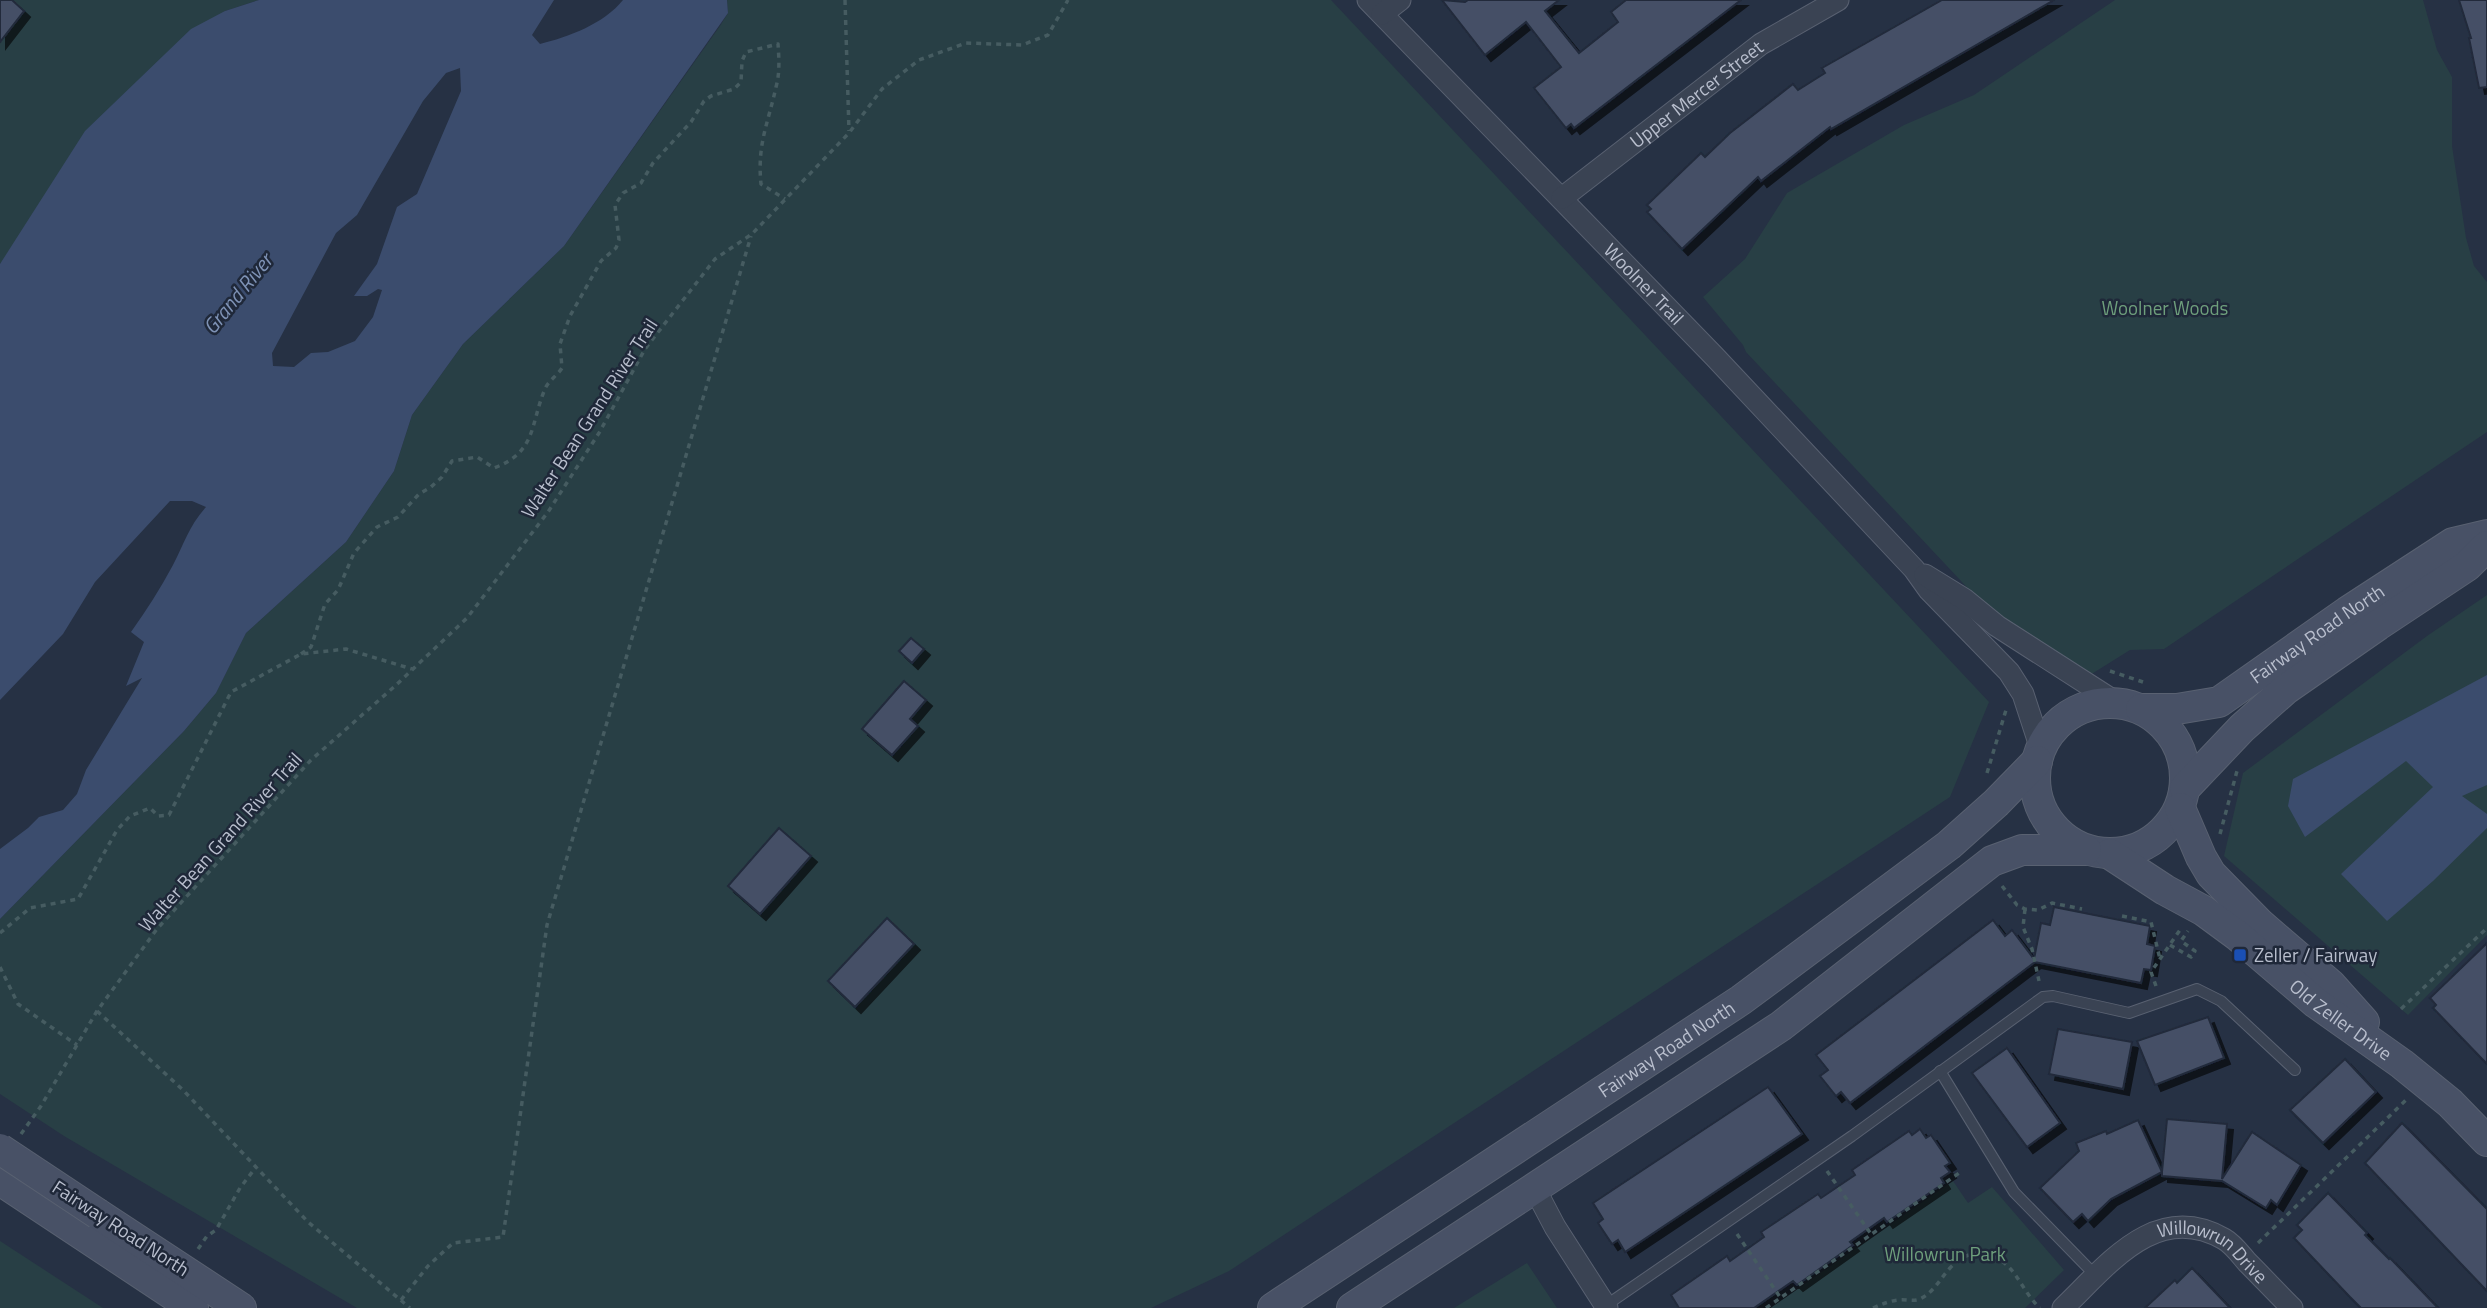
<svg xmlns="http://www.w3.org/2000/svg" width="2487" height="1308" font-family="'Titillium Web',sans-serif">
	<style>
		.green { fill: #283f45 }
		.water { fill: #3b4c6d; fill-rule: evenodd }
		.building { fill: #455066; stroke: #212a3b; stroke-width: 2; filter: url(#shadow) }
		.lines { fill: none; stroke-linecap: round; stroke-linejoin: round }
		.lane-casing { stroke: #596171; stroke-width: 12 }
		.street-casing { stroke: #596171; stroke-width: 23 }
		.secondary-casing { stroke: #596171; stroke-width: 32 }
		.path { stroke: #465c61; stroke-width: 3.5; stroke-dasharray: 5 5; stroke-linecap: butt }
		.lane { stroke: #3a4353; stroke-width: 10 }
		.street { stroke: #3a4353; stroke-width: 21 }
		.secondary { stroke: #485166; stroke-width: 30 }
		.secondary-bridge-casing { stroke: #596171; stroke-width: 32; stroke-linecap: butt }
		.secondary-bridge { stroke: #485166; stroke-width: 30 }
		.transit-dot { fill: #1a4fb4; stroke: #1f2839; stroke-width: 2.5 }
		.labels { text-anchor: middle; stroke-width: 5; stroke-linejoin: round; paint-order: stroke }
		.street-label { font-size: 19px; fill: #b8becd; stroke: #1f2839 }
		.park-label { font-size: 19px; fill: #6e9f7c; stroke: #1f2839 }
		.poi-label { font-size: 19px; fill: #b8becd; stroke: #1f2839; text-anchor: start }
		.water-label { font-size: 21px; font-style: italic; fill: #7e92b5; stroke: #1f2839 }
	</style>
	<defs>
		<filter id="shadow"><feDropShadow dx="6" dy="6" stdDeviation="0" flood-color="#0009"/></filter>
	</defs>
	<rect width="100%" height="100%" fill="#263144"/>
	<g class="green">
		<path d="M 0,0 L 259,0 L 225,11 L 0,264 Z"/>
		<path d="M 727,0 L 1331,0 L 1989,702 L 1950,797 L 1229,1271 L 1151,1308 L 357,1308 L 64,1136 L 0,1094 L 0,919 L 184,731 L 216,693 L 246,633 L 346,542 L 394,471 L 412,415 L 463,344 L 564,246 L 720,26 L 728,13 Z"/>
		<path d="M 2115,0 L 2423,0 L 2437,50 L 2452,77 L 2452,146 L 2466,238 L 2474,266 L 2487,282 L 2487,432 L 2164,649 L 2130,650 L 2090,675 L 2039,664 L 1746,352 L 1743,345 L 1703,297 L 1745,259 L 1787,193 L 1904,125 L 1974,95 Z"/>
		<path d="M 2487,595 L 2487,935 L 2408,1015 L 2224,856 L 2243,773 L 2427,636 Z"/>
		<path d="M 1953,1181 L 1968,1203 L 1992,1187 L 2064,1270 L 2025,1308 L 1770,1308 Z"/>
		<path d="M 0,1241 L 103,1308 L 0,1308 Z"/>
		<path d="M 1527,1263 L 1557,1308 L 1454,1308 Z"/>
	</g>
	<g class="water">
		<path d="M 259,0 L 554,0 L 532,35 L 540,44 C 568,37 604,24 623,0 L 727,0 L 728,13 L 564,246 L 463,344 L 412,415 L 394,471 L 346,542 L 246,633 L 216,693 L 184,731 L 0,919 L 0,849 L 28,828 L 39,817 L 63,810 L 77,794 L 86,770 L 142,678 L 126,686 L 144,642 L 131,632 C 146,611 160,589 173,565 C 184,544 189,526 206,507 L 192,501 L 170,501 L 95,582 L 63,634 L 0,700 L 0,264 L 85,131 L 191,29 L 225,11 ZM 460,68 L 461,91 L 417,194 L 397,207 L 377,264 L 354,296 L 367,296 L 378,289 L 382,290 L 373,317 L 355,341 L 328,352 L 311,353 L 294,367 L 273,366 L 272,353 L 336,233 L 357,215 L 423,101 L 446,73 Z"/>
		<path d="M 2487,675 L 2487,785 L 2462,796 L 2487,814 L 2487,828 L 2433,881 L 2387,921 L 2341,874 L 2433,787 L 2406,761 L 2305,837 L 2288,806 L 2293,779 Z"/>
	</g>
	<g class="building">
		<path d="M 0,0 L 12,0 L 24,11 L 0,42 Z"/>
		<path d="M 1442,0 L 1465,2 L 1468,0 L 1559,0 L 1545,11 L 1579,53 L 1618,22 L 1611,12 L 1626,0 L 1741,0 L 1574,128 L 1571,124 L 1566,128 L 1534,88 L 1561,67 L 1526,22 L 1485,55 Z"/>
		<path d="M 1942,0 L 2054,0 L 1831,129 L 1830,127 L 1761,181 L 1758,177 L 1682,249 L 1647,212 L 1651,209 L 1647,205 L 1701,153 L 1705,157 L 1730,133 L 1793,84 L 1798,90 L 1825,73 L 1822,68 Z"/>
		<path d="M 2459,0 L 2487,0 L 2487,87 L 2479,88 L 2469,38 L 2471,38 Z"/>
		<path d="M 911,638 L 924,649 L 912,663 L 899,651 Z"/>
		<path d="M 904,681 L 926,700 L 910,719 L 918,726 L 892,755 L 862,729 Z"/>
		<path d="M 779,828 L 811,856 L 760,914 L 728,886 Z"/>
		<path d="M 2054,907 L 2150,926 L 2147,944 L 2155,946 L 2151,970 L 2144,969 L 2141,983 L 2035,962 L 1850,1103 L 1841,1092 L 1836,1096 L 1820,1076 L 1828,1070 L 1816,1055 L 1993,920 L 2005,936 L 2012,930 L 2034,959 L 2041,923 L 2050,925 Z"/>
		<path d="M 887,918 L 914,944 L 855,1007 L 828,981 Z"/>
		<path d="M 2487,943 L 2487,1064 L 2433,1008 L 2436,1005 L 2430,998 Z"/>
		<path d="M 2208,1017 L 2224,1058 L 2155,1085 L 2137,1041 Z"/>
		<path d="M 2058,1029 L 2132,1042 L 2123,1089 L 2049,1074 Z"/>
		<path d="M 2007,1048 L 2060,1123 L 2027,1147 L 1972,1073 Z"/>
		<path d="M 2345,1059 L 2376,1092 L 2323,1143 L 2290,1110 Z"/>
		<path d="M 1768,1087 L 1802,1134 L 1625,1252 L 1618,1240 L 1612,1244 L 1598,1223 L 1603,1219 L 1593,1203 Z"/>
		<path d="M 2167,1119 L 2227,1124 L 2222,1179 L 2252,1132 L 2301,1165 L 2277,1205 L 2271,1200 L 2266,1208 L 2222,1181 L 2162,1176 L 2162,1172 L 2111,1199 L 2088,1221 L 2082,1214 L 2073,1222 L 2040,1188 L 2079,1151 L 2076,1143 L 2106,1131 L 2107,1134 L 2138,1120 L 2162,1172 Z"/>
		<path d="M 2402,1123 L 2487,1209 L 2487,1291 L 2365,1163 Z"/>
		<path d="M 1920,1129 L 1926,1138 L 1931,1135 L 1950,1163 L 1945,1166 L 1950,1172 L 1941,1178 L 1944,1183 L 1887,1222 L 1884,1218 L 1850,1242 L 1853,1245 L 1797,1285 L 1793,1281 L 1754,1308 L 1679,1308 L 1671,1295 L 1727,1256 L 1730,1261 L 1764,1237 L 1761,1232 L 1818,1194 L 1821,1198 L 1855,1175 L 1852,1170 L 1909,1131 L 1912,1135 Z"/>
		<path d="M 2328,1193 L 2367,1233 L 2365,1235 L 2389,1259 L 2390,1258 L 2438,1308 L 2361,1308 L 2350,1297 L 2294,1238 L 2302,1230 L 2297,1225 Z"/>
		<path d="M 2192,1268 L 2230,1308 L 2145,1308 L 2175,1280 L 2177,1283 Z"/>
	</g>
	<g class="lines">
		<defs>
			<g id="lane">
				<path d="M 1940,1071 L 2014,1192 L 2096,1276"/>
				<path d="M 1605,1306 L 1852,1136 L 2043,997 L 2053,996 L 2129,1013 L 2197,989 L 2221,1001 L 2295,1070"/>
			</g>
			<g id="street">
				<path id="s1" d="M 1368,0 L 1714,356 L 1914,569 L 1929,590 L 2009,672 L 2023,694 L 2041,749"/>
				<path d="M 1382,14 L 1400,0"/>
				<path id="s2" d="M 1562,198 L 1761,44 L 1838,0"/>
				<path d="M 1925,575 L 1964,599 L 1997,626 L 2117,703"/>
				<path d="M 1535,1189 L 1555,1227 L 1607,1308"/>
				<path id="s3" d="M 2063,1308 C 2108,1265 2156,1200 2224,1239 C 2233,1244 2240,1254 2247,1262 C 2262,1277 2277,1293 2292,1308"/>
			</g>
			<g id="secondary">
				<circle cx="2110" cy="778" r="75"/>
				<path id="s4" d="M 2141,709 L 2177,709 L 2219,702 L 2347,612 L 2453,543 L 2487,535"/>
				<path d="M 2185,788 L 2242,728 L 2286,689 L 2378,625 L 2467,566 L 2487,546"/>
				<path d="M 2180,808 L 2201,857 L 2211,874 L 2260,924 L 2331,985 L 2364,1022"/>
				<path id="s5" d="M 2110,854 L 2165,890 L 2204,911 L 2238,936 L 2316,1003 L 2402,1064 L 2450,1103 L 2487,1141"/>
				<path d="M 0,1180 L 193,1308"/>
				<path d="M 98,1214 L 241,1308"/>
				<path id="s6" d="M 1273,1308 L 1741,1000 L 1949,845 L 1996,803 L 2037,761"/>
				<path d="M 1352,1308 L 1781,1026 L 1992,861 L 2022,850 L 2086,850"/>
			</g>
		</defs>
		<use href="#lane" class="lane-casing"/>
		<use href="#street" class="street-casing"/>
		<use href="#secondary" class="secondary-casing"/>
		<g class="path">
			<path d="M 845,0 L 849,131"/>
			<path d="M 301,654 L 311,647 L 325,604 L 338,590 L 354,553 L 377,527 L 398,517 L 419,494 L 431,487 L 442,477 L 452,461 L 477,457 L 494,468 C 537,452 530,424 545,389 C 548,381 557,376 562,368 L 560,344 L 570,316 L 601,261 L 616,248 L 619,240 L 615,205 L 623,193 L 641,183 L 653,163 L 691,122 L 704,101 L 711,96 L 734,89 L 741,82 L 742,61 L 746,52 L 778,44 C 779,58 780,73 776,87 C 768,124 757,144 761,184 L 785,199"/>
			<path d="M 2110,671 L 2143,682"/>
			<path d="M 1987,773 L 2006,710"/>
			<path d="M 2220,834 L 2237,771"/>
			<path d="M 2002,886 L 2017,905 L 2025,909 L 2038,910 L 2052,903 L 2082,909"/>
			<path d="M 2025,909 L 2023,927 L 2032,949 L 2039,981"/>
			<path d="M 2122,916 L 2151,922 L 2160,959"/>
			<path d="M 0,933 L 30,908 L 78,899 L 117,830 L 130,816 L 150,808 L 158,816 L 169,815 L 231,692 L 301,654 L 346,649 L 412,669"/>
			<path d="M 2170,945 L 2191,957 L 2195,951 L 2181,941 L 2188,931"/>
			<path d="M 0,967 L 18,1004 L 77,1045"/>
			<path d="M 2156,986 L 2151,972 L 2182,927"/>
			<path d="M 2401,1009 L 2487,928"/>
			<path d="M 97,1011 L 183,1090 L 308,1222 L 410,1308"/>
			<path d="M 21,1134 L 41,1106 L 97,1011 L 157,929 L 311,760 L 395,686 L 467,618 L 548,512 L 599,433 L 645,349 L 715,259 L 752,234 L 849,133 L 882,89 L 919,60 L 966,43 L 1022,45 L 1048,35 L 1068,0"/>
			<path d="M 1827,1171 L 1871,1234"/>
			<path d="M 1737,1234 L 1780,1297"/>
			<path d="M 2258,1243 L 2406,1100"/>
			<path d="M 198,1249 L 207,1236 L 216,1230 L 240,1188 L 256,1167"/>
			<path d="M 401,1300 L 428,1266 L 453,1243 L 503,1237 L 547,925 L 751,236"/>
			<path d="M 1766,1308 L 1962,1171"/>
			<path d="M 1873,1308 C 1882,1304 1889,1301 1899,1300 C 1906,1299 1914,1302 1920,1299 C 1934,1292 1940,1279 1950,1268 C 1960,1258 1969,1252 1983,1254 C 2015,1258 2019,1289 2040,1308"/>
		</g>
		<use href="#lane" class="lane"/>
		<use href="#street" class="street"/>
		<use href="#secondary" class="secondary"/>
		<defs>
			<path id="secondary-bridge" d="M 0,1149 L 98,1214"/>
		</defs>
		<use href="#secondary-bridge" class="secondary-bridge-casing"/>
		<use href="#secondary-bridge" class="secondary-bridge"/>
	</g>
	<rect class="transit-dot" x="2233" y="948" width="14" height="14" rx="3.5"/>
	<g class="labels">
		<g class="street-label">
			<text dy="7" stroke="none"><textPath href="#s2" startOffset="170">Upper Mercer Street</textPath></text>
			<text dy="7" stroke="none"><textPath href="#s1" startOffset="396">Woolner Trail</textPath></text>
			<text transform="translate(589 418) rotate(-57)" y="7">Walter Bean Grand River Trail</text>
			<text dy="7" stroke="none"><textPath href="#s4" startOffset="198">Fairway Road North</textPath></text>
			<text transform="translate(220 842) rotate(-48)" y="7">Walter Bean Grand River Trail</text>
			<text dy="7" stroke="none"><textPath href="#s5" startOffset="285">Old Zeller Drive</textPath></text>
			<text dy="7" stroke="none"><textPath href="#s6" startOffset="471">Fairway Road North</textPath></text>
			<text transform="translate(121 1228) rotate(33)" y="7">Fairway Road North</text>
			<text dy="7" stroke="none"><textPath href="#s3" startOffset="186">Willowrun Drive</textPath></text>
		</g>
		<g class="park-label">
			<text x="2165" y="315">Woolner Woods</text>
			<text x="1945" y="1261">Willowrun Park</text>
		</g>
		<g class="poi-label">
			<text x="2254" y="962">Zeller / Fairway</text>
		</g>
		<g class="water-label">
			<text transform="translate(238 294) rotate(-51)" y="7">Grand River</text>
		</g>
	</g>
</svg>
